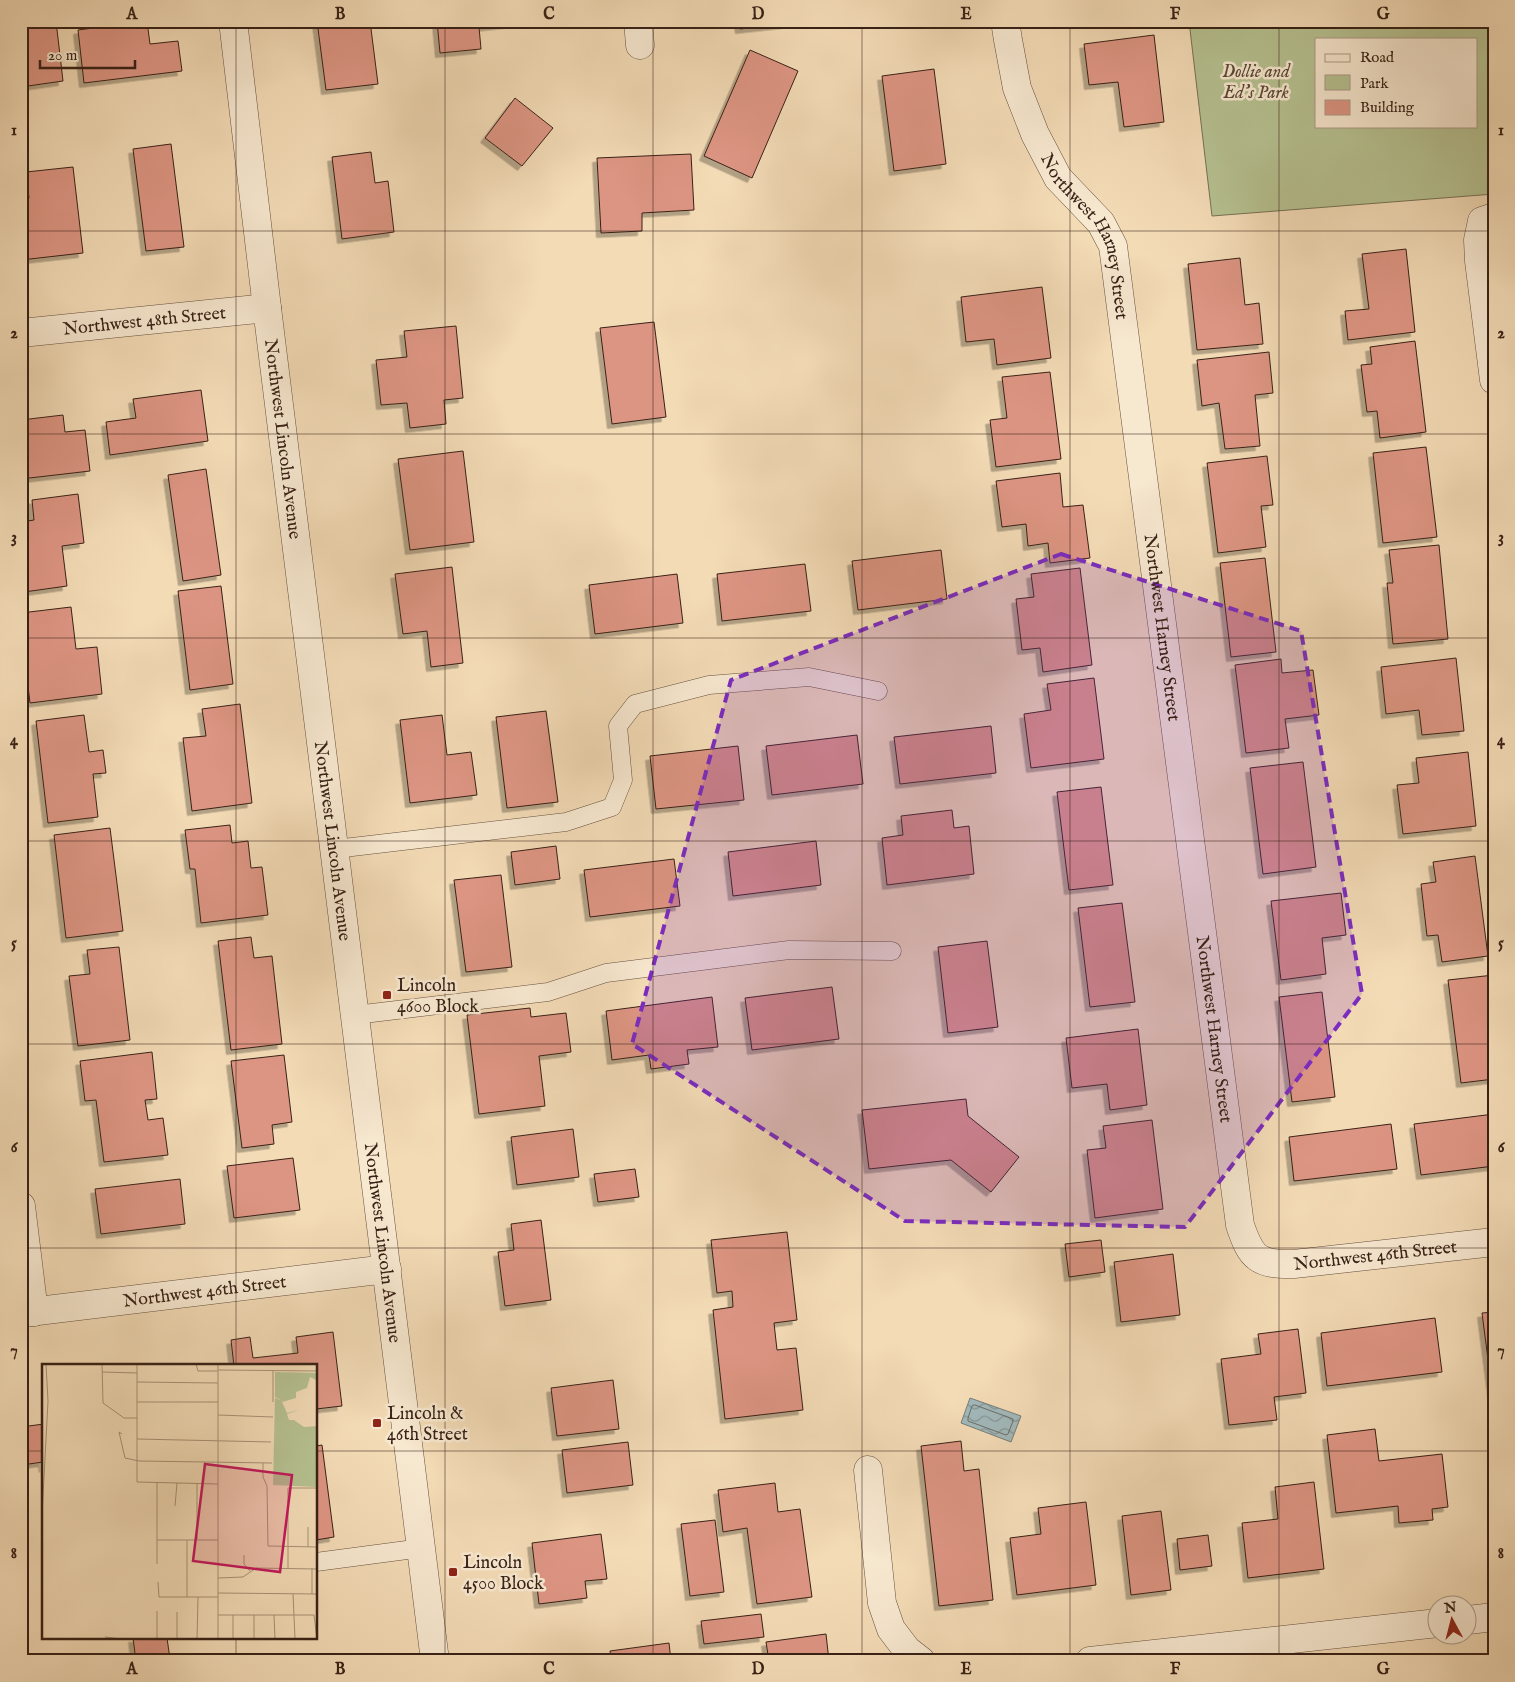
<svg xmlns="http://www.w3.org/2000/svg" width="1515" height="1682" font-family="'IM FELL English',serif">
	<style>
		.green { fill: #b6c191; stroke: #777154; fill-rule: evenodd }
		.water { fill: url(#water-waves); stroke: #777c78 }
		.lines { fill: none; stroke-linecap: round; stroke-linejoin: round }
		.shore { stroke: #6c6c68; stroke-width: 1 }
		.building { fill: #dd9583; stroke: #382116; filter: url(#shadow) }
		.service-casing { stroke: #67503e; stroke-width: 19 }
		.minor-casing { stroke: #67503e; stroke-width: 29 }
		.tertiary-casing { stroke: #67503e; stroke-width: 29 }
		.service { stroke: #f7e8d0; stroke-width: 18 }
		.minor { stroke: #f7e8d0; stroke-width: 28 }
		.tertiary { stroke: #f7e8d0; stroke-width: 28 }
		.marked { fill: #7b2cbf; fill-opacity: 0.2; stroke: #7b2cbf; stroke-width: 4; stroke-dasharray: 10 6; stroke-linejoin: round }
		.grid { fill: none; stroke: #382116; stroke-width: 1; stroke-opacity: 0.55 }
		.poi-dot { fill: #8f2418; stroke: #f7e8d0; stroke-width: 2 }
		.labels { text-anchor: middle; stroke-width: 5; stroke-linejoin: round; paint-order: stroke }
		.park-label { font-size: 18px; font-style: italic; fill: #584935; stroke: #f7e8d0 }
		.street-label { font-size: 18px; fill: #382116; stroke: #f7e8d0 }
		.poi-label { font-size: 18px; fill: #382116; stroke: #f7e8d0; text-anchor: start }
		.inset-road { fill: none; stroke: #a89176; stroke-width: 1 }
		.view { fill: #c2185b; fill-opacity: 0.15; stroke: #c2185b; stroke-width: 2.5 }
		.inset-edge { fill: none; stroke: #382116; stroke-width: 2.5 }
		.neatline { fill: none; stroke: #382116; stroke-width: 2 }
		.grid-label { font-size: 16px; text-anchor: middle; font-weight: bold; fill: #382116 }
	</style>
	<defs>
		<pattern id="water-waves" width="16" height="10" patternUnits="userSpaceOnUse" patternTransform="scale(1.25)"><rect width="16" height="10" fill="#a1b8ba"/><path d="M0 5q4-4 8 0t8 0" fill="none" stroke="#849596"/></pattern>
		<filter id="shadow"><feDropShadow dx="-4.5" dy="4.5" stdDeviation="0" flood-color="#0004"/></filter>
	</defs>
	<rect width="100%" height="100%" fill="#f3dbb6"/>
	<filter id="stains"><feTurbulence type="fractalNoise" baseFrequency=".004" numOctaves="4"/><feColorMatrix values="0 0 0 0 .2 0 0 0 0 .09 0 0 0 0 .02 0 0 0 .5 -.17"/></filter>
	<radialGradient id="worn" r=".72"><stop offset=".6" stop-color="#630" stop-opacity="0"/><stop offset="1" stop-color="#630" stop-opacity=".3"/></radialGradient>
	<path class="green" d="M 1189,21 L 1494,21 L 1494,194 L 1212,216 ZM 1316,39 L 1476,39 L 1476,126 L 1316,126 Z"/>
	<path class="water" d="M 970,1398 L 1021,1416 L 1011,1442 L 961,1423 Z"/>
	<g class="lines">
		<path class="shore" d="M 975,1405 L 1013,1419 L 1013,1421 L 1008,1434 L 1006,1435 L 968,1421 L 968,1418 L 972,1406 Z"/>
	</g>
	<g class="building">
		<path d="M 35,21 L 56,21 L 63,81 L 21,87 L 21,23 Z"/>
		<path d="M 147,21 L 150,44 L 178,41 L 182,71 L 84,83 L 78,30 Z"/>
		<path d="M 317,21 L 370,21 L 378,84 L 326,90 Z"/>
		<path d="M 437,21 L 535,21 L 479,27 L 481,49 L 440,53 Z"/>
		<path d="M 739,21 L 786,21 L 786,24 L 740,29 Z"/>
		<path d="M 1154,35 L 1164,122 L 1124,127 L 1118,82 L 1089,85 L 1084,44 Z"/>
		<path d="M 750,50 L 798,71 L 752,178 L 704,156 Z"/>
		<path d="M 934,69 L 946,164 L 894,171 L 882,76 Z"/>
		<path d="M 515,98 L 553,128 L 522,166 L 485,138 Z"/>
		<path d="M 171,144 L 184,247 L 146,251 L 133,149 Z"/>
		<path d="M 371,152 L 375,183 L 388,181 L 394,232 L 342,239 L 332,157 Z"/>
		<path d="M 691,154 L 694,210 L 642,213 L 642,231 L 601,233 L 597,158 Z"/>
		<path d="M 73,167 L 83,253 L 21,260 L 21,199 L 29,198 L 26,172 Z"/>
		<path d="M 1406,249 L 1415,332 L 1348,340 L 1345,311 L 1369,309 L 1362,254 Z"/>
		<path d="M 1240,258 L 1245,305 L 1259,303 L 1263,344 L 1197,350 L 1188,264 Z"/>
		<path d="M 1042,287 L 1051,358 L 997,365 L 994,339 L 966,342 L 961,297 Z"/>
		<path d="M 654,322 L 666,417 L 612,424 L 600,328 Z"/>
		<path d="M 456,326 L 463,398 L 444,400 L 446,424 L 410,428 L 407,403 L 381,405 L 376,360 L 407,357 L 404,331 Z"/>
		<path d="M 1415,341 L 1426,432 L 1380,438 L 1377,411 L 1367,412 L 1361,365 L 1372,364 L 1370,347 Z"/>
		<path d="M 1269,352 L 1273,393 L 1255,395 L 1260,446 L 1225,449 L 1219,403 L 1202,406 L 1197,360 Z"/>
		<path d="M 1050,372 L 1061,459 L 996,467 L 990,420 L 1007,418 L 1002,377 Z"/>
		<path d="M 201,390 L 208,441 L 110,455 L 106,422 L 136,418 L 133,399 Z"/>
		<path d="M 63,415 L 65,432 L 85,430 L 90,471 L 21,479 L 21,420 Z"/>
		<path d="M 1426,447 L 1437,537 L 1383,543 L 1373,453 Z"/>
		<path d="M 463,451 L 474,542 L 410,550 L 398,459 Z"/>
		<path d="M 1267,456 L 1273,505 L 1261,506 L 1266,547 L 1218,553 L 1207,463 Z"/>
		<path d="M 206,469 L 221,575 L 183,581 L 168,475 Z"/>
		<path d="M 1060,473 L 1063,507 L 1083,505 L 1090,558 L 1050,563 L 1048,543 L 1028,546 L 1026,524 L 1002,527 L 996,481 Z"/>
		<path d="M 78,494 L 84,543 L 62,546 L 67,586 L 24,592 L 21,570 L 21,522 L 34,520 L 32,500 Z"/>
		<path d="M 1439,545 L 1448,639 L 1393,644 L 1387,583 L 1393,583 L 1389,550 Z"/>
		<path d="M 941,550 L 947,599 L 858,610 L 852,561 Z"/>
		<path d="M 1265,558 L 1276,652 L 1231,657 L 1220,563 Z"/>
		<path d="M 805,564 L 811,611 L 722,621 L 717,574 Z"/>
		<path d="M 452,567 L 463,663 L 431,667 L 427,631 L 403,634 L 395,574 Z"/>
		<path d="M 1080,568 L 1092,665 L 1043,672 L 1040,648 L 1022,650 L 1016,599 L 1034,597 L 1031,574 Z"/>
		<path d="M 677,574 L 683,623 L 595,634 L 589,585 Z"/>
		<path d="M 221,586 L 233,684 L 190,690 L 178,591 Z"/>
		<path d="M 71,607 L 76,649 L 97,647 L 102,694 L 30,703 L 21,628 L 21,613 Z"/>
		<path d="M 1456,658 L 1464,731 L 1422,735 L 1419,710 L 1386,714 L 1381,667 Z"/>
		<path d="M 1281,659 L 1282,673 L 1313,670 L 1319,715 L 1285,719 L 1289,748 L 1246,753 L 1235,665 Z"/>
		<path d="M 1094,678 L 1104,759 L 1031,768 L 1024,714 L 1051,710 L 1047,684 Z"/>
		<path d="M 240,704 L 252,803 L 192,811 L 183,738 L 206,736 L 202,709 Z"/>
		<path d="M 546,711 L 558,802 L 507,808 L 496,717 Z"/>
		<path d="M 84,715 L 89,752 L 103,750 L 106,773 L 93,774 L 98,817 L 48,823 L 36,721 Z"/>
		<path d="M 442,715 L 447,755 L 471,752 L 477,795 L 410,803 L 400,720 Z"/>
		<path d="M 991,726 L 996,773 L 900,784 L 894,737 Z"/>
		<path d="M 857,735 L 863,784 L 772,795 L 766,746 Z"/>
		<path d="M 738,746 L 744,800 L 656,809 L 650,756 Z"/>
		<path d="M 1468,752 L 1476,826 L 1403,834 L 1397,785 L 1419,783 L 1416,758 Z"/>
		<path d="M 1303,762 L 1316,867 L 1263,874 L 1250,768 Z"/>
		<path d="M 1101,787 L 1113,885 L 1069,890 L 1057,792 Z"/>
		<path d="M 952,810 L 954,828 L 969,826 L 974,874 L 887,885 L 882,838 L 903,835 L 901,816 Z"/>
		<path d="M 230,825 L 232,843 L 248,841 L 251,868 L 262,867 L 268,915 L 201,923 L 195,869 L 190,869 L 185,830 Z"/>
		<path d="M 110,828 L 123,931 L 66,938 L 54,835 Z"/>
		<path d="M 816,841 L 821,885 L 733,896 L 728,852 Z"/>
		<path d="M 556,846 L 560,879 L 515,885 L 511,852 Z"/>
		<path d="M 1475,856 L 1488,956 L 1442,962 L 1438,935 L 1427,936 L 1421,884 L 1436,882 L 1433,862 Z"/>
		<path d="M 674,859 L 680,906 L 590,917 L 584,870 Z"/>
		<path d="M 501,875 L 512,967 L 466,972 L 454,880 Z"/>
		<path d="M 1341,893 L 1346,935 L 1322,938 L 1326,974 L 1281,980 L 1271,901 Z"/>
		<path d="M 1122,903 L 1135,1002 L 1090,1007 L 1078,908 Z"/>
		<path d="M 251,937 L 254,958 L 272,956 L 282,1044 L 231,1050 L 218,941 Z"/>
		<path d="M 987,941 L 998,1027 L 948,1033 L 938,947 Z"/>
		<path d="M 119,947 L 130,1040 L 78,1046 L 69,976 L 90,974 L 87,950 Z"/>
		<path d="M 1494,975 L 1494,1079 L 1461,1083 L 1448,980 Z"/>
		<path d="M 832,987 L 839,1039 L 752,1050 L 745,998 Z"/>
		<path d="M 1322,992 L 1335,1097 L 1292,1102 L 1279,997 Z"/>
		<path d="M 712,997 L 718,1047 L 687,1050 L 689,1064 L 651,1069 L 649,1055 L 612,1060 L 606,1011 Z"/>
		<path d="M 530,1008 L 531,1017 L 566,1013 L 571,1052 L 539,1056 L 545,1106 L 479,1114 L 467,1015 Z"/>
		<path d="M 1138,1029 L 1147,1105 L 1110,1110 L 1107,1084 L 1072,1088 L 1066,1038 Z"/>
		<path d="M 152,1052 L 157,1099 L 145,1100 L 148,1120 L 163,1118 L 168,1155 L 104,1162 L 96,1100 L 85,1101 L 80,1061 Z"/>
		<path d="M 284,1055 L 292,1122 L 272,1125 L 274,1144 L 242,1148 L 231,1061 Z"/>
		<path d="M 966,1099 L 968,1116 L 1019,1157 L 991,1192 L 951,1160 L 869,1169 L 862,1110 Z"/>
		<path d="M 1494,1114 L 1494,1166 L 1421,1175 L 1414,1124 Z"/>
		<path d="M 1152,1120 L 1163,1209 L 1095,1218 L 1087,1150 L 1106,1148 L 1103,1126 Z"/>
		<path d="M 1391,1124 L 1397,1169 L 1294,1181 L 1289,1137 Z"/>
		<path d="M 573,1129 L 579,1177 L 517,1185 L 511,1137 Z"/>
		<path d="M 293,1158 L 300,1210 L 234,1218 L 227,1166 Z"/>
		<path d="M 635,1169 L 639,1197 L 598,1202 L 594,1174 Z"/>
		<path d="M 180,1179 L 185,1224 L 101,1234 L 95,1189 Z"/>
		<path d="M 541,1220 L 551,1300 L 505,1306 L 498,1252 L 514,1250 L 511,1224 Z"/>
		<path d="M 787,1232 L 797,1320 L 774,1323 L 777,1350 L 796,1348 L 803,1410 L 725,1419 L 713,1310 L 733,1307 L 732,1291 L 717,1293 L 711,1240 Z"/>
		<path d="M 1101,1240 L 1105,1272 L 1069,1277 L 1065,1244 Z"/>
		<path d="M 1173,1254 L 1180,1315 L 1121,1322 L 1114,1262 Z"/>
		<path d="M 1494,1312 L 1494,1406 L 1482,1313 Z"/>
		<path d="M 1435,1318 L 1442,1372 L 1327,1386 L 1321,1333 Z"/>
		<path d="M 1298,1329 L 1306,1393 L 1274,1397 L 1277,1420 L 1229,1425 L 1221,1359 L 1261,1354 L 1258,1334 Z"/>
		<path d="M 333,1332 L 342,1406 L 316,1409 L 316,1366 L 234,1366 L 231,1340 L 250,1337 L 253,1358 L 298,1353 L 296,1337 Z"/>
		<path d="M 613,1380 L 619,1429 L 557,1436 L 551,1388 Z"/>
		<path d="M 44,1424 L 44,1468 L 43,1462 L 22,1465 L 21,1427 Z"/>
		<path d="M 1375,1429 L 1379,1461 L 1442,1454 L 1448,1507 L 1432,1509 L 1433,1520 L 1399,1523 L 1398,1506 L 1336,1513 L 1327,1435 Z"/>
		<path d="M 961,1441 L 964,1471 L 979,1469 L 993,1600 L 939,1606 L 921,1446 Z"/>
		<path d="M 628,1442 L 633,1485 L 567,1493 L 562,1450 Z"/>
		<path d="M 322,1445 L 334,1537 L 316,1540 L 316,1446 Z"/>
		<path d="M 1314,1482 L 1324,1569 L 1248,1578 L 1242,1523 L 1278,1519 L 1275,1487 Z"/>
		<path d="M 775,1483 L 778,1512 L 800,1509 L 812,1597 L 757,1604 L 747,1528 L 723,1532 L 718,1490 Z"/>
		<path d="M 1086,1502 L 1096,1585 L 1017,1595 L 1010,1538 L 1041,1534 L 1038,1508 Z"/>
		<path d="M 1161,1511 L 1171,1590 L 1131,1595 L 1122,1516 Z"/>
		<path d="M 715,1520 L 724,1592 L 690,1596 L 681,1524 Z"/>
		<path d="M 601,1534 L 607,1579 L 585,1581 L 587,1598 L 539,1604 L 532,1543 Z"/>
		<path d="M 1208,1535 L 1212,1566 L 1180,1570 L 1177,1539 Z"/>
		<path d="M 761,1614 L 764,1637 L 704,1644 L 701,1621 Z"/>
		<path d="M 826,1634 L 829,1661 L 769,1661 L 766,1642 Z"/>
		<path d="M 133,1638 L 167,1638 L 170,1659 L 136,1661 Z"/>
		<path d="M 669,1643 L 671,1661 L 611,1661 L 610,1651 Z"/>
	</g>
	<g class="lines">
		<defs>
			<g id="service">
				<path d="M 335,849 L 566,822 L 612,807 L 623,780 L 618,726 L 635,704 L 709,685 L 809,677 L 878,691"/>
				<path d="M 355,1015 L 548,992 L 606,973 L 789,950 L 892,951"/>
				<path d="M 316,1562 L 422,1548"/>
			</g>
			<g id="minor">
				<path d="M 638,21 L 640,45"/>
				<path id="s1" d="M 1005,21 L 1008,40 L 1017,88 L 1035,134 L 1058,178 L 1101,223 L 1113,246 L 1240,1225 C 1251,1258 1258,1265 1294,1264 L 1494,1242"/>
				<path d="M 1494,217 L 1482,221 L 1478,240 L 1479,261 L 1494,380"/>
				<path id="s2" d="M 21,333 L 267,308"/>
				<path d="M 21,1206 L 34,1312"/>
				<path id="s3" d="M 21,1313 L 387,1269"/>
				<path d="M 868,1470 L 882,1603 L 891,1629 L 907,1650 L 921,1661"/>
				<path d="M 1468,1620 L 1494,1617"/>
				<path d="M 1090,1661 L 1438,1623"/>
			</g>
			<g id="tertiary">
				<path id="s4" d="M 233,21 L 267,308 L 435,1661"/>
			</g>
		</defs>
		<use href="#service" class="service-casing"/>
		<use href="#minor" class="minor-casing"/>
		<use href="#tertiary" class="tertiary-casing"/>
		<use href="#service" class="service"/>
		<use href="#minor" class="minor"/>
		<use href="#tertiary" class="tertiary"/>
	</g>
	<path class="marked" d="M 1061,554 L 1301,631 L 1362,994 L 1185,1227 L 905,1221 L 632,1044 L 731,680 Z"/>
	<path class="grid" d="M 236,21 L 236,1366M 445,21 L 445,1661M 653,21 L 653,1661M 862,21 L 862,1661M 1070,21 L 1070,1661M 1279,21 L 1279,1661M 21,231 L 1494,231M 21,434 L 1494,434M 21,638 L 1494,638M 21,841 L 1494,841M 21,1044 L 1494,1044M 21,1248 L 1494,1248M 21,1451 L 44,1451M 316,1451 L 1494,1451M 236,1638 L 236,1661"/>
	<g class="poi-dot">
		<rect x="382" y="990" width="10" height="10" rx="2.5"/>
		<rect x="372" y="1418" width="10" height="10" rx="2.5"/>
		<rect x="448" y="1567" width="10" height="10" rx="2.5"/>
	</g>
	<g class="labels">
		<g class="park-label">
			<text x="1256" y="77">Dollie and<tspan x="1256" dy="21">Ed's Park</tspan></text>
		</g>
		<g class="street-label">
			<text dy="6" stroke="none"><textPath href="#s1" startOffset="235">Northwest Harney Street</textPath></text>
			<text dy="6" stroke="none"><textPath href="#s2" startOffset="124">Northwest 48th Street</textPath></text>
			<text dy="6" stroke="none"><textPath href="#s4" startOffset="421">Northwest Lincoln Avenue</textPath></text>
			<text dy="6" stroke="none"><textPath href="#s1" startOffset="640">Northwest Harney Street</textPath></text>
			<text dy="6" stroke="none"><textPath href="#s4" startOffset="826">Northwest Lincoln Avenue</textPath></text>
			<text dy="6" stroke="none"><textPath href="#s1" startOffset="1045">Northwest Harney Street</textPath></text>
			<text dy="6" stroke="none"><textPath href="#s4" startOffset="1231">Northwest Lincoln Avenue</textPath></text>
			<text dy="6" stroke="none"><textPath href="#s1" startOffset="1399">Northwest 46th Street</textPath></text>
			<text dy="6" stroke="none"><textPath href="#s3" startOffset="185">Northwest 46th Street</textPath></text>
		</g>
		<g class="poi-label">
			<text x="397" y="991">Lincoln<tspan x="397" dy="21">4600 Block</tspan></text>
			<text x="387" y="1419">Lincoln &amp;<tspan x="387" dy="21">46th Street</tspan></text>
			<text x="463" y="1568">Lincoln<tspan x="463" dy="21">4500 Block</tspan></text>
		</g>
	</g>
	<g transform="translate(42 1364)">
		<rect width="275" height="275" fill="#f3dbb6"/>
		<path d="M 233,8 L 275,9 L 275,24 L 274,16 L 268,13 L 265,24 L 254,28 L 254,34 L 240,38 L 245,49 L 257,46 L 245,50 L 247,56 L 252,56 L 262,63 L 275,62 L 275,123 L 231,121 L 233,34 L 241,37 L 233,33 Z" fill="#b6c191"/>
		<path class="inset-road" d="M 60,0 L 61,39 L 82,54 L 95,54M 95,0 L 95,118 L 176,120M 154,0 L 156,7 L 176,7M 176,6 L 275,7M 60,8 L 95,9M 95,18 L 176,19M 95,38 L 176,38M 231,38 L 231,7M 176,51 L 231,53M 80,70 L 77,68 L 83,94 L 97,97 L 230,99M 95,75 L 229,78M 221,99 L 221,113 L 225,122 L 226,182 L 275,183M 115,119 L 115,200M 133,142 L 135,119M 0,151 L 6,37 L 4,0M 266,163 L 266,183M 115,176 L 176,176M 155,176 L 155,120M 202,191 L 202,200 L 208,207M 246,204 L 246,124 L 275,124M 176,214 L 201,213 L 214,204 L 275,205M 116,218 L 117,233 L 176,233M 176,229 L 275,230M 251,230 L 253,275M 270,230 L 270,204M 145,233 L 145,176M 176,251 L 272,251 L 275,275M 191,251 L 191,275M 212,251 L 212,275M 232,251 L 233,275M 63,273 L 79,275M 115,275 L 115,247M 135,275 L 135,248M 155,275 L 156,233M 176,275 L 176,0"/>
		<path class="view" d="M 163,100 L 250,111 L 238,208 L 151,197 Z"/>
		<rect width="275" height="275" class="inset-edge"/>
	</g>
	<rect width="1515" height="1682" fill="none" stroke="#f3dbb6" stroke-width="55"/>
	<rect x="1315" y="38" width="162" height="90" fill="#f7e8d0" stroke="#ab9886"/>
	<rect x="1325" y="54" width="25" height="8" fill="#f7e8d0" stroke="#ab9886"/>
	<text x="1360" y="62" font-size="15" fill="#382116">Road</text>
	<rect x="1325" y="75" width="25" height="15" fill="#b6c191" stroke="#ab9886"/>
	<text x="1360" y="88" font-size="15" fill="#382116">Park</text>
	<rect x="1325" y="100" width="25" height="15" fill="#dd9583" stroke="#ab9886"/>
	<text x="1360" y="112" font-size="15" fill="#382116">Building</text>
	<g transform="translate(1452 1620) rotate(353)"><circle r="24" fill="#f7e8d0" stroke="#ab9886"/>
	<path d="M0-4L9 19L0 12L-9 19Z" fill="#8f2418"/>
	<text y="-8" font-size="14" font-weight="bold" text-anchor="middle" fill="#382116">N</text>
	</g>
	<path d="M40 60v8h95v-8" fill="none" stroke="#382116" stroke-width="2.5"/>
	<text x="48" y="60" font-size="15" fill="#382116" stroke="#f7e8d0" stroke-width="4" paint-order="stroke">20 m</text>
	<rect x="28" y="28" width="1460" height="1626" class="neatline"/>
	<g class="grid-label">
		<text x="132" y="19">A</text>
		<text x="340" y="19">B</text>
		<text x="549" y="19">C</text>
		<text x="758" y="19">D</text>
		<text x="966" y="19">E</text>
		<text x="1175" y="19">F</text>
		<text x="1383" y="19">G</text>
		<text x="14" y="135">1</text>
		<text x="1501" y="135">1</text>
		<text x="14" y="338">2</text>
		<text x="1501" y="338">2</text>
		<text x="14" y="542">3</text>
		<text x="1501" y="542">3</text>
		<text x="14" y="745">4</text>
		<text x="1501" y="745">4</text>
		<text x="14" y="948">5</text>
		<text x="1501" y="948">5</text>
		<text x="14" y="1152">6</text>
		<text x="1501" y="1152">6</text>
		<text x="14" y="1355">7</text>
		<text x="1501" y="1355">7</text>
		<text x="14" y="1558">8</text>
		<text x="1501" y="1558">8</text>
		<text x="132" y="1674">A</text>
		<text x="340" y="1674">B</text>
		<text x="549" y="1674">C</text>
		<text x="758" y="1674">D</text>
		<text x="966" y="1674">E</text>
		<text x="1175" y="1674">F</text>
		<text x="1383" y="1674">G</text>
	</g>
	<rect width="100%" height="100%" filter="url(#stains)"/>
	<rect width="100%" height="100%" fill="url(#worn)"/>
</svg>
